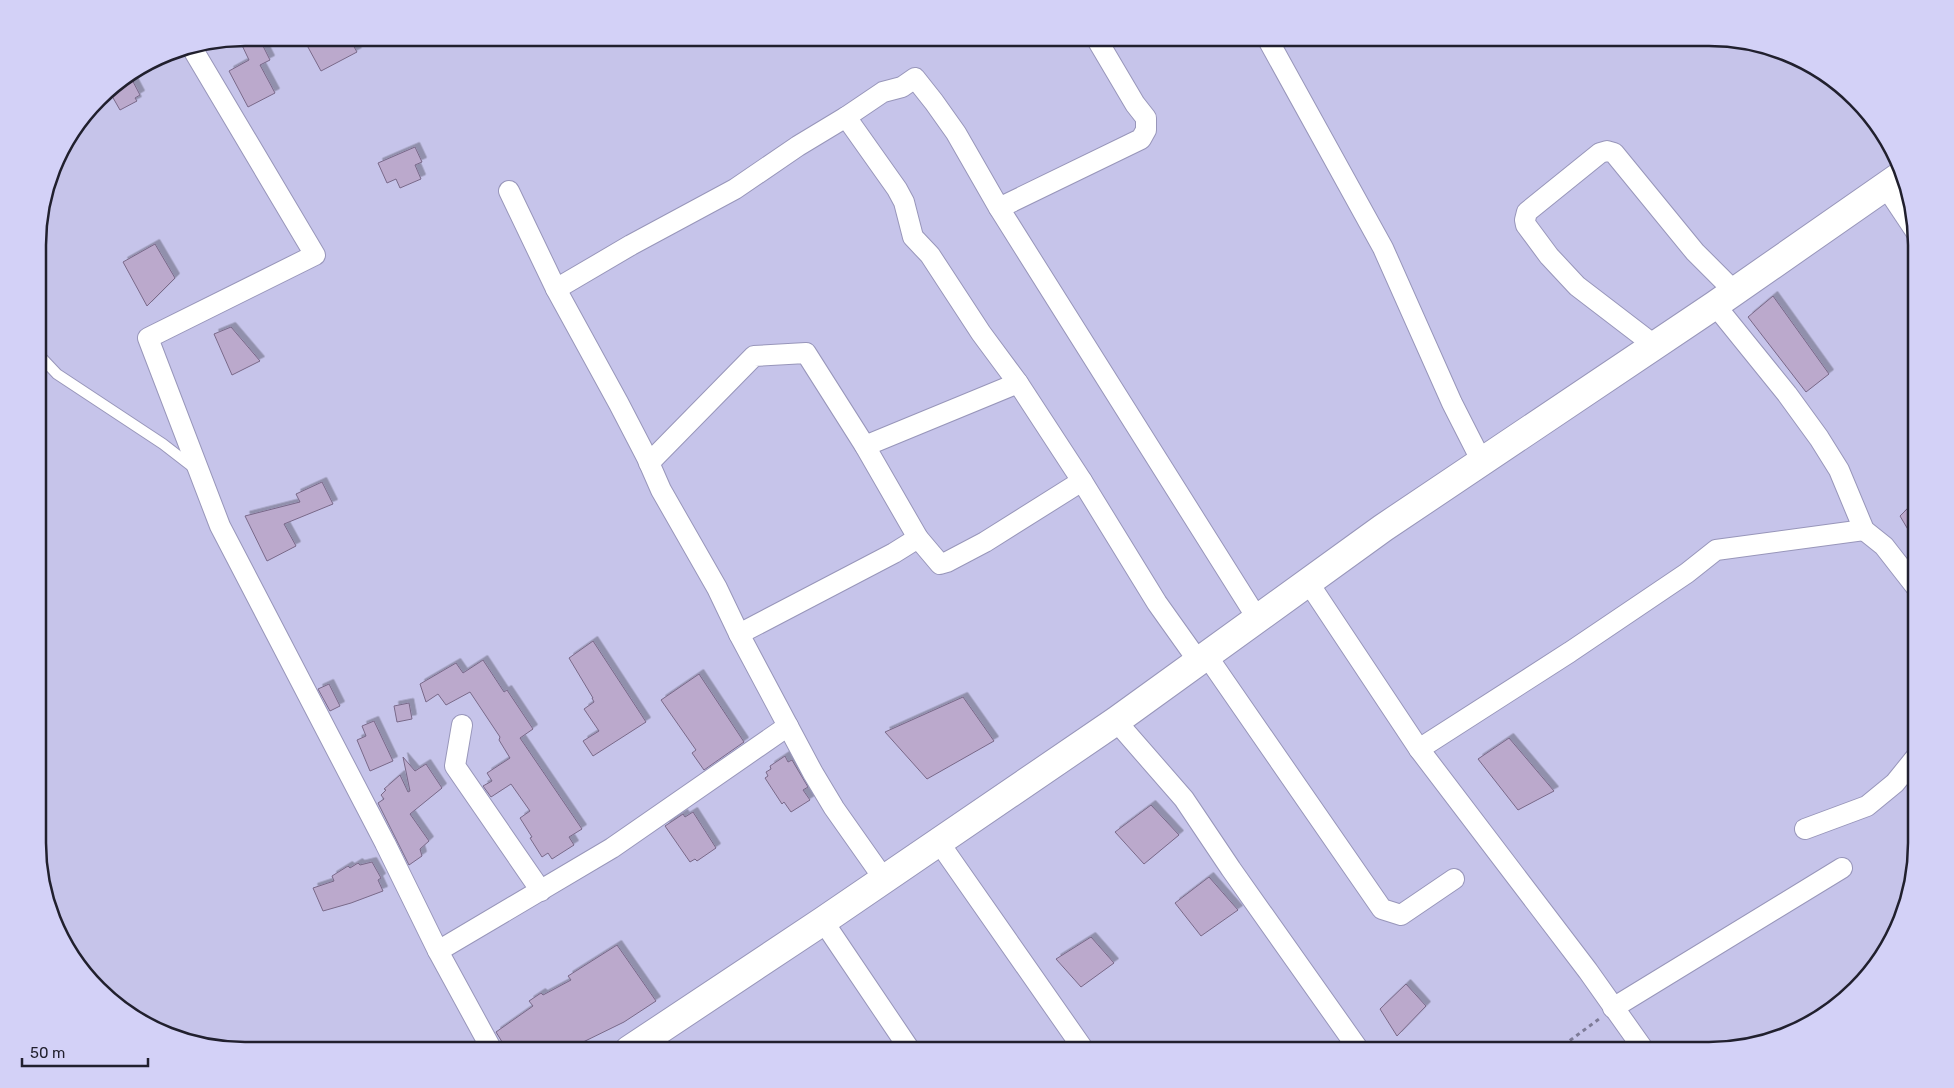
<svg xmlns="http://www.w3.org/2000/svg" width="1954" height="1088" font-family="Rubik,sans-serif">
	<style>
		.building { fill: #bba9cc; stroke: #796989; filter: url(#shadow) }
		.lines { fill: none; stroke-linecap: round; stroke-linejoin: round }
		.lane-casing { stroke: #9896ba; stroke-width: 12 }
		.street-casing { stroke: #9896ba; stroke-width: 22 }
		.secondary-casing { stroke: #9896ba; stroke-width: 30 }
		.path { stroke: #7d7b97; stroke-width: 3; stroke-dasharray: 4 4; stroke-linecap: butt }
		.lane { stroke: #fff; stroke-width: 10 }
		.street { stroke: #fff; stroke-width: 20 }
		.secondary { stroke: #fff; stroke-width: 28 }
		.rim { fill: none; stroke: #21202e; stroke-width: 2.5 }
	</style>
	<defs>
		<filter id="shadow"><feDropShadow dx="4.5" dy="-4.5" stdDeviation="0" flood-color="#0004"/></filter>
	</defs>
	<rect width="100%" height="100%" fill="#c6c4ea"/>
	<g class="building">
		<path d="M 245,38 L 259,38 L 270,60 L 260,65 L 275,93 L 248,107 L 229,71 L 249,60 L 239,39 Z"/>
		<path d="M 303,38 L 349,38 L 357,52 L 321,71 Z"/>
		<path d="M 130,76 L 140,95 L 135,98 L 137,101 L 120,110 L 108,89 Z"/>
		<path d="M 415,147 L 422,162 L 415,165 L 421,179 L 400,188 L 396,179 L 387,183 L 378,163 Z"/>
		<path d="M 155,244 L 175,278 L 147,306 L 123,262 Z"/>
		<path d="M 1773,296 L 1829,374 L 1806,392 L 1748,317 Z"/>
		<path d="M 231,327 L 260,361 L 232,375 L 214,334 Z"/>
		<path d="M 322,482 L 333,504 L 284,524 L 296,546 L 267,561 L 245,516 L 300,502 L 296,494 Z"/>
		<path d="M 1916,500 L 1916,543 L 1900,516 Z"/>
		<path d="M 593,641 L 646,722 L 593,756 L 583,741 L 599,731 L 584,709 L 594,702 L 592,698 L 593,698 L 569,658 Z"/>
		<path d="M 483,660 L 504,692 L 507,690 L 533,729 L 520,738 L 582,829 L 569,837 L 574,845 L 552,859 L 548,853 L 542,857 L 530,838 L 532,837 L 520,818 L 530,811 L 511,784 L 491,797 L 483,786 L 492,781 L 487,773 L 510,758 L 499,740 L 500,737 L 470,692 L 446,705 L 438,694 L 426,702 L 420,684 L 456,663 L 463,673 Z"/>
		<path d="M 699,674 L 744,742 L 704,770 L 692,753 L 696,750 L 661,700 Z"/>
		<path d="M 329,684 L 340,706 L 330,711 L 318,689 Z"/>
		<path d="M 963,697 L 994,741 L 927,779 L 885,732 Z"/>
		<path d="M 409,703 L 412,719 L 397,722 L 394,706 Z"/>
		<path d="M 374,721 L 393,761 L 370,771 L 357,740 L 366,736 L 362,726 Z"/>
		<path d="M 1509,738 L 1554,791 L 1518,810 L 1478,759 Z"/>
		<path d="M 785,756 L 788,762 L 792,760 L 808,787 L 803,790 L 810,800 L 791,812 L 784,802 L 782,804 L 765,778 L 768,776 L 766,772 L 771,769 L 770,766 Z"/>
		<path d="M 403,757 L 415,771 L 426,764 L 442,788 L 410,814 L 429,841 L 420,849 L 422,856 L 409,865 L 378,803 L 384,799 L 381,795 L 386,790 L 384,789 L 400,775 L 408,792 L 410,791 Z"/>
		<path d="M 1151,805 L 1179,835 L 1144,864 L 1115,832 Z"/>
		<path d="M 693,812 L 716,848 L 697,861 L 695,859 L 690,862 L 665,826 L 683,814 L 685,817 Z"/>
		<path d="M 372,862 L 381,878 L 378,880 L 383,891 L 351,903 L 323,911 L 313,888 L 334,881 L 332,876 L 348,866 L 350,868 L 358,863 L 360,865 Z"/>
		<path d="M 1209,877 L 1238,910 L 1201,936 L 1175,903 Z"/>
		<path d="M 1091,937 L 1114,963 L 1081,987 L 1056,959 Z"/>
		<path d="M 617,945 L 656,1001 L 624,1022 L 577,1045 L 581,1050 L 507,1050 L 496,1032 L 533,1006 L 529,1001 L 541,993 L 543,995 L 571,980 L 568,976 Z"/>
		<path d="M 1406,984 L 1426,1006 L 1397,1036 L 1380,1009 Z"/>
	</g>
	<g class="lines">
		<defs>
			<path id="lane" d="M 39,355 L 57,374 L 163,444 L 194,468"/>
			<g id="street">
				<path d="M 1267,38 L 1383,248 L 1452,403 L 1482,462"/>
				<path d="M 192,48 L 315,255 L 148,338 L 220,526 L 385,843 L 438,951 L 492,1050"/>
				<path d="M 846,117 L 883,92 L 902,87 L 915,78 L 934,102 L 956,133 L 999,208 L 1257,618"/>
				<path d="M 1886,187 L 1916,232"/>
				<path d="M 509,191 L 556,289 L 619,404 L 647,458 L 661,490 L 717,588 L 739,634 L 813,773 L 834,808 L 884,879"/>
				<path d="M 999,208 L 1141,139 L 1146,130 L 1146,118 L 1135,104 L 1096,38"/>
				<path d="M 556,289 L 631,245 L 735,189 L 798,146 L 846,117 L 897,189 L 904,202 L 913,237 L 930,255 L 981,333 L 1018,383 L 1082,481 L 1157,603 L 1199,662"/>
				<path d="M 1715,305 L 1787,394 L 1819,438 L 1839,470 L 1864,530 L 1884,546 L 1916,587"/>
				<path d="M 1654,345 L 1577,286 L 1549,256 L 1526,225 L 1525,220 L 1527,212 L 1600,153 L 1607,151 L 1614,153 L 1695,252 L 1734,291"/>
				<path d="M 865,446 L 1018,383"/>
				<path d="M 649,463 L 754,356 L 806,353 L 865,446 L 918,538 L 940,564 L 947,562 L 985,542 L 1082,481"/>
				<path d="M 1308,582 L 1419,749 L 1588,971 L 1644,1050"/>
				<path d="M 739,634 L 894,553 L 918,538"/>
				<path d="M 1207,656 L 1382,909 L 1401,915 L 1454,879"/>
				<path d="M 1116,721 L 1184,799 L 1231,869 L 1359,1050"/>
				<path d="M 462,725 L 455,766 L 541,891"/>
				<path d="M 1419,749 L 1570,652 L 1687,573 L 1716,550 L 1864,530"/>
				<path d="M 1805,829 L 1867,806 L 1895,783 L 1916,757"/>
				<path d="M 938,841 L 1084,1050"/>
				<path d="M 823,921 L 910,1050"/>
				<path d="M 438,951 L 612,848 L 788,726"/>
				<path d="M 1613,1008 L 1842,868"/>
			</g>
			<path id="secondary" d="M 629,1050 L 823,921 L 1116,721 L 1383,528 L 1715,305 L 1903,174"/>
		</defs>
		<use href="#lane" class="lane-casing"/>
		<use href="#street" class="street-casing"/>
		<use href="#secondary" class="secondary-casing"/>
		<path class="path" d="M 1557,1050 L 1599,1019"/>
		<use href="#lane" class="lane"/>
		<use href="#street" class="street"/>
		<use href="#secondary" class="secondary"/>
	</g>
	<path d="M0 0H1954V1088H0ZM245 46H1709A199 199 0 0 1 1908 245V843A199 199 0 0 1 1709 1042H245A199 199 0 0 1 46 843V245A199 199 0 0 1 245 46Z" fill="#d3d1f7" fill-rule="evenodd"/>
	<path class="rim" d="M245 46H1709A199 199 0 0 1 1908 245V843A199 199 0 0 1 1709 1042H245A199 199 0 0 1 46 843V245A199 199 0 0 1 245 46Z"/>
	<path d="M22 1058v8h126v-8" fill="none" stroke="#21202e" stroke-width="2.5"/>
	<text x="30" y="1058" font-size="15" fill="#21202e" stroke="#d3d1f7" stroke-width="4" paint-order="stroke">50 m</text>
</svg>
